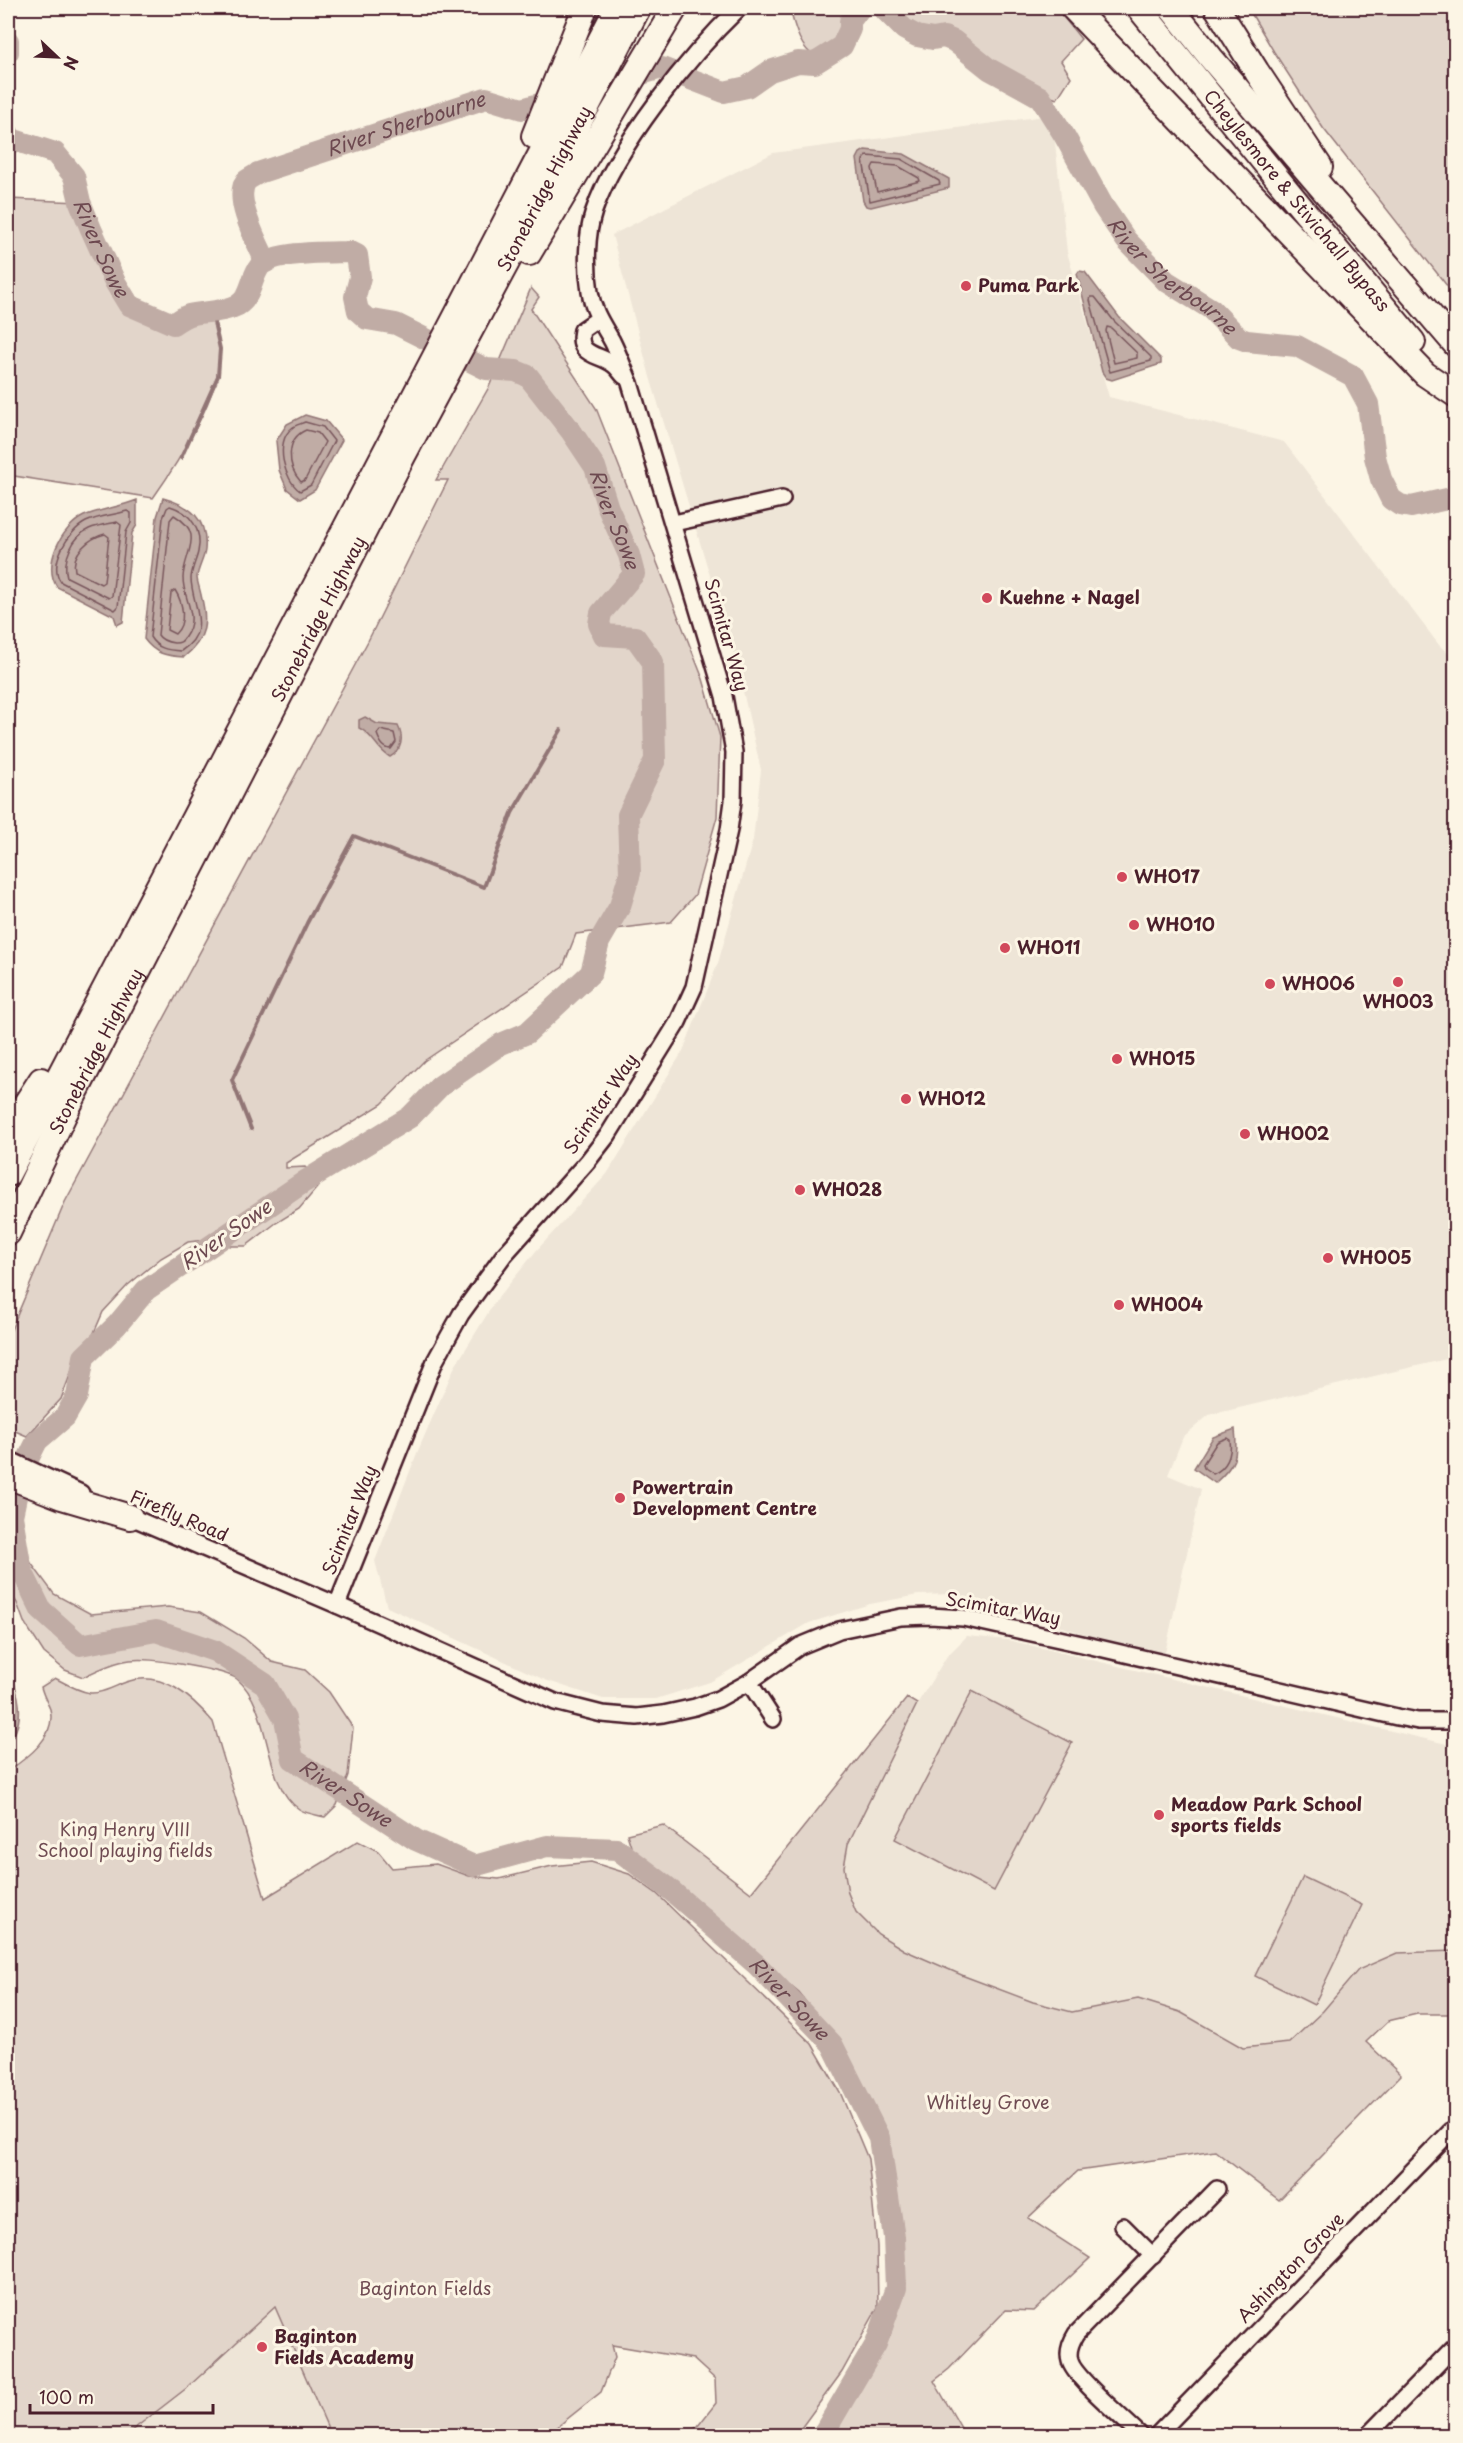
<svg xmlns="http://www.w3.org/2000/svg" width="1463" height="2443" font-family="'Playpen Sans',sans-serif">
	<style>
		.built { fill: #eee5d7 }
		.green { fill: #e2d5ca; stroke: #967a7a; stroke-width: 1.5 }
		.water { fill: #c0aca5; stroke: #917474; stroke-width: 1.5 }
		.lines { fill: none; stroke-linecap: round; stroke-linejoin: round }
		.shore { stroke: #79575c; stroke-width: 1.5 }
		.stream { stroke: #917474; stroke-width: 4 }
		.river { stroke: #c0aca5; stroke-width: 22 }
		.minor-casing { stroke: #4a1f2b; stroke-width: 20 }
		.trunk-casing { stroke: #4a1f2b; stroke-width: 28 }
		.minor { stroke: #fcf5e5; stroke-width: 15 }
		.trunk { stroke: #fcf5e5; stroke-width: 24 }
		.poi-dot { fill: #d1495b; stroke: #fcf5e5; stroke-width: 2 }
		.labels { text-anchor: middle; stroke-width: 6; stroke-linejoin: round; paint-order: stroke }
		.street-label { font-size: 18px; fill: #4a1f2b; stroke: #fcf5e5 }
		.poi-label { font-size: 18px; font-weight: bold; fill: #4a1f2b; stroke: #fcf5e5; text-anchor: start }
		.park-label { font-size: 18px; fill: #704c53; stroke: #fcf5e5 }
		.water-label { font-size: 20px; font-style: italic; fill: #6d4950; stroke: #fcf5e5 }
	</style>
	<rect width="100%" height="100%" fill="#fcf5e5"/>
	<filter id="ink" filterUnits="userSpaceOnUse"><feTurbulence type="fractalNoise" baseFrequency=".0167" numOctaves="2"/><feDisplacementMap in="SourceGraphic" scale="12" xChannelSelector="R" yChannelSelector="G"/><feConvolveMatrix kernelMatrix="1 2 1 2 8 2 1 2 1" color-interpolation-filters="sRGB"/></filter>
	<g filter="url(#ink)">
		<g class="built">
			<path d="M 1052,115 L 1067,252 L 1109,397 L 1284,442 L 1439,645 L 1455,660 L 1455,1357 L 1209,1415 L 1183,1437 L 1168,1475 L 1201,1489 L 1165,1653 L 1088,1635 L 955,1594 L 918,1595 L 870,1604 L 809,1623 L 710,1682 L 656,1699 L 603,1699 L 545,1680 L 387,1607 L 375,1561 L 417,1453 L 454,1368 L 494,1303 L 536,1251 L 607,1174 L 683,1051 L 718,963 L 753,840 L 761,770 L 737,665 L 650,377 L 612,235 L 773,153 Z"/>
			<path d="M 967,1636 L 1008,1640 L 1455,1746 L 1455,1951 L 1397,1953 L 1323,2011 L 1289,2043 L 1243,2048 L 1180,2012 L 1138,1999 L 1072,2012 L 1033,2002 L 964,1976 L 904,1950 L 878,1934 L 856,1912 L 848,1893 L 844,1867 L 848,1844 L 917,1704 L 947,1656 Z"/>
			<path d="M 275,2307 L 331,2435 L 126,2436 L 188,2387 Z"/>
		</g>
		<g class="green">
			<path d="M 795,8 L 850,8 C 846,13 848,19 846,26 C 841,40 827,49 816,57 C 801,50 795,28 791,13 Z"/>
			<path d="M 896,8 L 1056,8 L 1081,39 L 1061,61 L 1071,77 L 1057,99 C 1042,95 1035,86 1022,78 C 1009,70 994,65 981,56 C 974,50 969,42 961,36 C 933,16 926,54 896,8 Z"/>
			<path d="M 1248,8 L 1455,8 L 1455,296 L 1323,128 L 1274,52 Z"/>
			<path d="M 8,199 L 80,202 L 115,282 L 129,305 L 173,324 L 188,315 L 212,313 C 214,324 219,337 220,349 C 223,391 178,463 153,498 L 8,475 Z"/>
			<path d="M 531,288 L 539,297 L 531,309 L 596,408 L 703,679 L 720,737 L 717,817 L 695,895 L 671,922 L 576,934 L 563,967 L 424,1061 L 382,1104 L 286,1163 L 286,1168 L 305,1167 L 321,1183 L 299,1209 L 276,1223 L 246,1246 L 231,1246 L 205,1240 L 188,1242 L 161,1258 L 128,1285 L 103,1312 L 93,1335 L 78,1354 L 61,1399 L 27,1436 L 8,1428 L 8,1337 L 65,1202 L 368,641 L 448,480 L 436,480 L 489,387 Z"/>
			<path d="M 8,1492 L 10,1493 L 16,1522 L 31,1563 L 54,1594 L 91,1614 L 168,1607 L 201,1612 L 244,1638 L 272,1662 L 305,1670 L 329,1692 L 353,1728 L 348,1775 L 337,1805 L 325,1817 C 318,1815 306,1814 299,1809 C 262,1784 273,1709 237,1679 C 229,1672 191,1666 180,1664 C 134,1657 125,1656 83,1677 L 65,1670 L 44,1653 L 24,1622 L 17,1603 L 8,1589 Z"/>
			<path d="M 55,1678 C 66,1684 78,1691 90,1693 C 102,1694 115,1686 126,1682 C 162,1669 192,1697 213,1722 L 265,1898 L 358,1841 L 378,1851 L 392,1868 L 436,1864 L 469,1876 L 499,1879 L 552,1866 L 591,1862 L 629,1874 L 657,1894 L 812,2044 L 840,2092 L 868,2159 L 877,2246 L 878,2307 L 842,2372 L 796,2435 L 686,2435 L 698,2426 L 716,2403 L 715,2379 L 693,2359 L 612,2345 L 615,2357 L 601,2392 L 547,2435 L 331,2435 L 275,2307 L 188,2387 L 126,2435 L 8,2435 L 8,1771 C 27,1758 57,1737 50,1709 C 47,1702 43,1695 41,1687 Z"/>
			<path d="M 972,1691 L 1072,1743 L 994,1891 L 895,1839 Z"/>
			<path d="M 907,1698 L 917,1704 L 848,1844 L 844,1867 L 848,1893 L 856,1912 L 878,1934 L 904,1950 L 964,1976 L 1033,2002 L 1072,2012 L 1138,1999 L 1180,2012 L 1243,2048 L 1289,2043 L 1323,2011 L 1358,1970 L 1397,1953 L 1455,1951 L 1455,2014 L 1417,2014 L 1388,2021 L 1366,2042 L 1401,2075 L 1279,2200 L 1215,2151 L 1078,2171 L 1028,2218 L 1090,2258 L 1034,2311 L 1006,2310 L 949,2369 L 934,2381 L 965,2435 L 834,2435 L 890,2336 L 901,2288 L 902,2257 L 883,2137 L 837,2042 L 799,1993 L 634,1856 L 627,1834 L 663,1825 L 751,1893 Z"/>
			<path d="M 1303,1877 L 1362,1905 L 1314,2005 L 1255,1976 Z"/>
		</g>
		<g class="water">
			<path d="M 865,150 L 904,154 L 949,179 L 949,188 L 871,207 L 866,206 L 863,201 L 857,159 L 860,153 Z"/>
			<path d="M 1079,271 L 1085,272 L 1119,317 L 1161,359 L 1161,364 L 1112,380 L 1106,378 L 1102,372 L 1077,274 Z"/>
			<path d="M 305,415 L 326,421 L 342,440 L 315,490 L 300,499 L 287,489 L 279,470 L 276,441 L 287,424 Z"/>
			<path d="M 163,498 C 190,505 208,519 205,550 C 204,559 198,568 197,577 C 197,582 200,589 201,595 C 208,622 207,638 184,657 C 166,656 155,654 144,639 L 157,517 Z"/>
			<path d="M 137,500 L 137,525 L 132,533 L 123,622 L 117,625 L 114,616 L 57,587 C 42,565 61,527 84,516 C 101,509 120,507 137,500 Z"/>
			<path d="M 365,717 L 377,724 L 398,726 C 404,738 402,750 390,757 C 376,749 373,734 359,728 L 359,720 Z"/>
			<path d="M 1235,1429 C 1238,1457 1236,1464 1215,1483 L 1194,1468 L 1213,1437 Z"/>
			<path d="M 8,1667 C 19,1692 27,1721 8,1743 Z"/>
		</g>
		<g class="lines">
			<g class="shore">
				<path d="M 867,156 L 901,159 L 939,181 L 940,184 L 870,201 L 863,160 Z"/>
				<path d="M 874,164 L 898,166 L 919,178 L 920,181 L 877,192 L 872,168 Z"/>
				<path d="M 1091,297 L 1095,297 L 1114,321 L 1151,357 L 1151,361 L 1110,372 L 1090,300 Z"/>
				<path d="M 1107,327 L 1111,328 L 1137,353 L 1137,358 L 1114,363 L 1106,331 Z"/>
				<path d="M 305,422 L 323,427 L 334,441 L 311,485 L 300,491 C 284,480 274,442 292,428 C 295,425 301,424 305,422 Z"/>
				<path d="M 306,430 L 318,433 L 325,442 L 305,480 L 301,482 C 287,467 285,439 306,430 Z"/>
				<path d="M 170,506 C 191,512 203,531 198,552 C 196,561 191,570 191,579 C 192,606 213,630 181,651 C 168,650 157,649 150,637 L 163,518 L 167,508 Z"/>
				<path d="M 127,511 L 131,513 L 131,523 L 126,532 L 118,607 L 115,610 L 61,582 C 48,564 68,531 86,522 C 98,516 114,515 127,511 Z"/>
				<path d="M 174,515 C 206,534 184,552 183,578 C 183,600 200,616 185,637 C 182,642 180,643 174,643 C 167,642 161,640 158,635 L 170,520 Z"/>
				<path d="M 117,522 L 121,525 L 112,596 L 109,598 L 67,577 C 62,560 73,536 89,529 C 98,525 108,524 117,522 Z"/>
				<path d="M 105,534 L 109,537 L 104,582 L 101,584 L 75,571 C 71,553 89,538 105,534 Z"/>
				<path d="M 175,590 C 183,603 187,623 175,634 L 167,630 L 171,593 Z"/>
				<path d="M 380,730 L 394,733 L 396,742 L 391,749 C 383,749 379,740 377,734 Z"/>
				<path d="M 1227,1438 L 1230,1440 C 1232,1455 1227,1468 1213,1474 L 1204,1468 L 1203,1464 L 1217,1442 Z"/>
			</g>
			<g class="stream">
				<path d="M 896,21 L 908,8"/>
				<path d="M 181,458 L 218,376 L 220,349 L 212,313"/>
				<path d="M 251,1129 L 232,1080 L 307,923 L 354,836 L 484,887 L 512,813 L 561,730"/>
			</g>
			<g class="river">
				<path id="s1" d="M 883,8 L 904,29 L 917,36 L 933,39 L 944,37 L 954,41 L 989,69 L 1040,97 L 1064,135 L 1103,206 L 1126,240 L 1166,281 L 1211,309 L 1239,338 L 1247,341 L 1297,346 L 1353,376 L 1368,404 L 1375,457 L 1381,479 L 1391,499 L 1400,505 L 1411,507 L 1456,497"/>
				<path d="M 8,41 L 8,52"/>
				<path id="s2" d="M 8,133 L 11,139 L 55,153 L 74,176 L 80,202 L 91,229 L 115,282 L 129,305 L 173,324 C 178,321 183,317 189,315 C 205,311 223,313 238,305 C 251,297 251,280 258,269 C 268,250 331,253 351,252 L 357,255 L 360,277 L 355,297 L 358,311 L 367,319 L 396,324 L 486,369 L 516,371 L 528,376 L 571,431 L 595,467 L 608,508 L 629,555 L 634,574 L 601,613 L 599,624 L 604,635 L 635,637 L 653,662 L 655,760 L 628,815 L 630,873 L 620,906 L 599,942 L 591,973 L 527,1033 L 501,1044 L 440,1086 L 410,1117 L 304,1182 L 146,1290 L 117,1325 L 84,1357 L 77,1396 L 65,1417 L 37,1441 L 21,1473 L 12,1516 L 21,1569 L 41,1610 L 80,1645 L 156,1631 L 215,1651 L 265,1684 L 285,1719 L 293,1759 L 416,1840 L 474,1866 L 547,1846 L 617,1849 L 667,1887 L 757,1965 L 832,2044 L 879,2138 L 894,2237 L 896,2288 L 876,2344 L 822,2436"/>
				<path id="s3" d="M 266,262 C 258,244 233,199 246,181 C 249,178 255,176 258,173 L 486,98 L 522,109 L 662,68 L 724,92 L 747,87 L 770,71 L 798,62 L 815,63 L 842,46 L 850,29 L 850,21 L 860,8"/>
			</g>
			<defs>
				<g id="minor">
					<path d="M 598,319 L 582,330 C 576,357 599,353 614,365 C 618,368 621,373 624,376"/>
					<path d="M 674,523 L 782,499"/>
					<path d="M 8,1459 L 81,1493"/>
					<path d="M 124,1514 L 337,1605 L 555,1702 L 602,1714 L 637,1717 L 663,1714 L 695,1707 L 718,1699 L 749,1682 L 800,1646 L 839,1630 L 901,1617 L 930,1616 L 963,1618 L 1082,1644 L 1397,1717 L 1418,1721 L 1456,1721"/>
					<path d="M 337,1605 L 435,1361 L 461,1314 L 504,1255 L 587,1162 L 608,1135 L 678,1022 L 694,987 L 729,830 L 733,801 L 734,752 L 724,696 L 630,383 C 624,369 619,355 612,341 C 603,325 593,311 590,292 C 586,267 586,235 594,211 C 616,146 690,55 739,8"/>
					<path d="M 749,1682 L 773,1719"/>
					<path d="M 1123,2226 L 1153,2256"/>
					<path d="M 1141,2436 C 1127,2421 1074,2378 1070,2361 C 1067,2351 1071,2342 1076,2334 L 1217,2189"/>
					<path d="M 1156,2436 L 1450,2132 L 1456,2130"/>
					<path d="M 1367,2436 L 1456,2345"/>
				</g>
				<g id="trunk">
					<path d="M 1073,8 L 1425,374 L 1456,395"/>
					<path id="s4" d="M 1139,8 L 1299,205 L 1413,342"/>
					<path d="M 1171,8 L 1211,58 L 1456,345"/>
					<path d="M 1217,8 L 1257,72 L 1320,167"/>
					<path d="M 534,136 L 585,8"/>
					<path d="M 529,253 L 675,8"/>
					<path d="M 8,1131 L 41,1080"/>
					<path d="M 8,1174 L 617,8"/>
					<path id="s5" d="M 8,1233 L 64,1115 L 403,456 L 512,253 L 638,8"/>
					<path d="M 8,1476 L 62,1497 L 130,1517"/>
				</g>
			</defs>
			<use href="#minor" class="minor-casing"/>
			<use href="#trunk" class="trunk-casing"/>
			<use href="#minor" class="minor"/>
			<use href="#trunk" class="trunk"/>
		</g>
	</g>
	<g class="poi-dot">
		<circle cx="966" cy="286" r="6"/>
		<circle cx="987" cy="598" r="6"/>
		<circle cx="1122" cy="877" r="6"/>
		<circle cx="1134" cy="925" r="6"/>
		<circle cx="1005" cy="948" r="6"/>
		<circle cx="1398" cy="982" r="6"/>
		<circle cx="1270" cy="984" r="6"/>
		<circle cx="1117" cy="1059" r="6"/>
		<circle cx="906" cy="1099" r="6"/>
		<circle cx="1245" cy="1134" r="6"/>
		<circle cx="800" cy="1190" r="6"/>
		<circle cx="1328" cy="1258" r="6"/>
		<circle cx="1119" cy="1305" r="6"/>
		<circle cx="620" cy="1498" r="6"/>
		<circle cx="1159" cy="1815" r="6"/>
		<circle cx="262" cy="2347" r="6"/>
	</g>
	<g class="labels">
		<g class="street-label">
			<text dy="6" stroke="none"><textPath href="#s5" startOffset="1174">Stonebridge Highway</textPath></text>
			<text dy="6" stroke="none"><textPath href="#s4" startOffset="249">Cheylesmore &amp; Stivichall Bypass</textPath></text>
			<text dy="6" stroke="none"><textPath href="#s5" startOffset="688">Stonebridge Highway</textPath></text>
			<text transform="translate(726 635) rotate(74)" y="6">Scimitar Way</text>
			<text dy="6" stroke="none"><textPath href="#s5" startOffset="202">Stonebridge Highway</textPath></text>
			<text transform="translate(601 1104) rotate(-56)" y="6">Scimitar Way</text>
			<text transform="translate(179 1516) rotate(23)" y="6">Firefly Road</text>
			<text transform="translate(350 1520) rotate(-68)" y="6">Scimitar Way</text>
			<text transform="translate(1003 1609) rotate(10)" y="6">Scimitar Way</text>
			<text transform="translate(1291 2268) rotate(-46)" y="6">Ashington Grove</text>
		</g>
		<g class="poi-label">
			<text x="978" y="292">Puma Park</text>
			<text x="999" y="604">Kuehne + Nagel</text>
			<text x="1134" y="883">WH017</text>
			<text x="1146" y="931">WH010</text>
			<text x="1017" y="954">WH011</text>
			<text x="1282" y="990">WH006</text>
			<text x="1398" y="1008" text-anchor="middle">WH003</text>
			<text x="1129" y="1065">WH015</text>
			<text x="918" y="1105">WH012</text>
			<text x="1257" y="1140">WH002</text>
			<text x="812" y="1196">WH028</text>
			<text x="1340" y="1264">WH005</text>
			<text x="1131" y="1311">WH004</text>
			<text x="632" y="1494">Powertrain<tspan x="632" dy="21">Development Centre</tspan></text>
			<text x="1171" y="1811">Meadow Park School<tspan x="1171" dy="21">sports fields</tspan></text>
			<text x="274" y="2343">Baginton<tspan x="274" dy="21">Fields Academy</tspan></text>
		</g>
		<g class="park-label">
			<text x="125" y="1836">King Henry VIII<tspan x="125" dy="21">School playing fields</tspan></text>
			<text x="988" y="2109">Whitley Grove</text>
			<text x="425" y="2295">Baginton Fields</text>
		</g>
		<g class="water-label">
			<text dy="7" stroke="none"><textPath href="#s3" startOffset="256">River Sherbourne</textPath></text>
			<text dy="7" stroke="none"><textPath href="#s2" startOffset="160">River Sowe</textPath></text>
			<text dy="7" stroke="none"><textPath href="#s1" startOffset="411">River Sherbourne</textPath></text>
			<text dy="7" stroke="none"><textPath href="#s2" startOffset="897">River Sowe</textPath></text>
			<text transform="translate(226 1235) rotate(-35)" y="7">River Sowe</text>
			<text dy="7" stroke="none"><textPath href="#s2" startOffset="2733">River Sowe</textPath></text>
			<text dy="7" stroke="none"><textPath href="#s2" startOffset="3255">River Sowe</textPath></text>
		</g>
	</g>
	<rect width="1463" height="2443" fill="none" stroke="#fcf5e5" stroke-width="30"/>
	<rect x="15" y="15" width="1433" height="2413" fill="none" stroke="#4a1f2b" stroke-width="2" filter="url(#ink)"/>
	<g transform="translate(57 57) rotate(113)" stroke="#fcf5e5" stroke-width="4.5" paint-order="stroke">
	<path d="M0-4.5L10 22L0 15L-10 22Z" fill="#4a1f2b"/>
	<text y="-9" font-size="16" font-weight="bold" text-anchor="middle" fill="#4a1f2b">N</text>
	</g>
	<path d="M30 2404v9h183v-9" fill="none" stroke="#4a1f2b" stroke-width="3"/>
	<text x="39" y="2404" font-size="18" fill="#4a1f2b" stroke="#fcf5e5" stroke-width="4.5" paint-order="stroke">100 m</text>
</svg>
